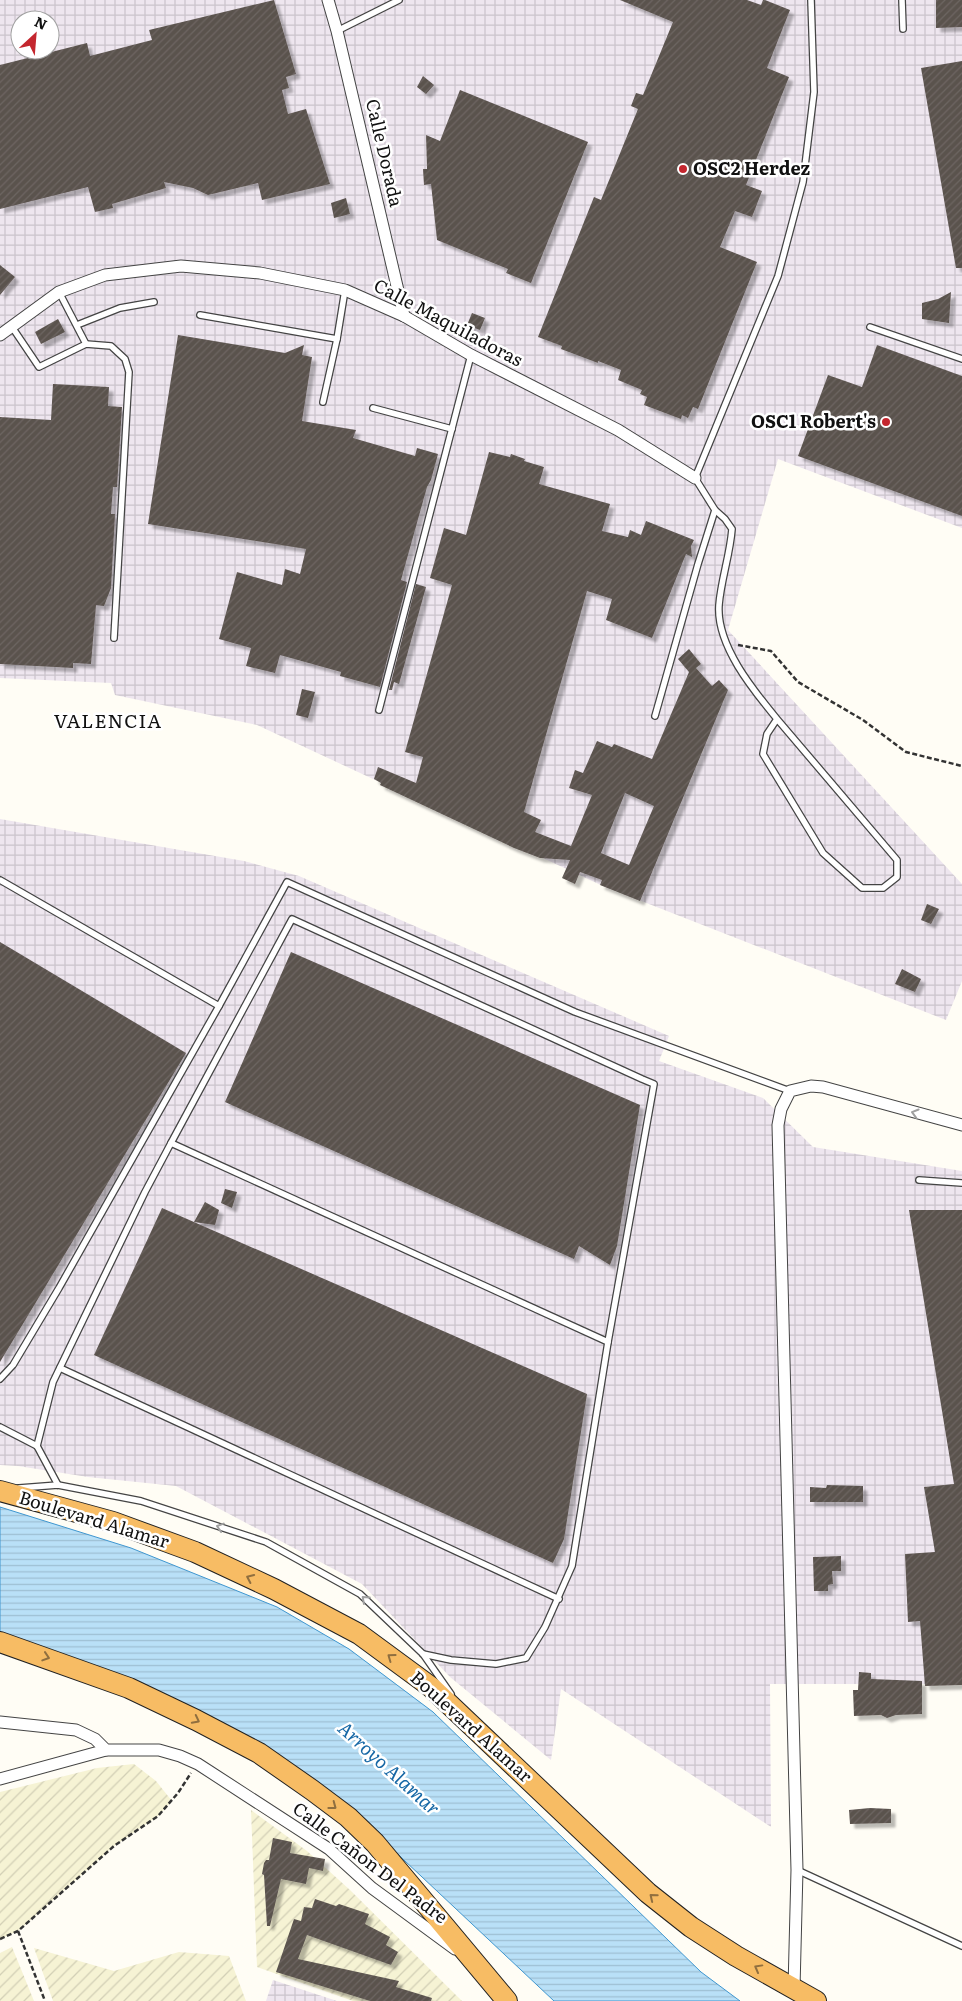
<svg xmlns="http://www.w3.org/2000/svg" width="962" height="2001" font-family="Literata,serif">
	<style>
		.industrial { fill: url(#industrial-grid); fill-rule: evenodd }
		.farmland { fill: url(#farmland-furrows) }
		.water { fill: url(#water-rules); stroke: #3f96cf }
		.building { fill: url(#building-hatch); fill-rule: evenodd; filter: url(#shadow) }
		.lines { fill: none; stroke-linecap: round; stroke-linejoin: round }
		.service-casing { stroke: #444; stroke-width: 8 }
		.minor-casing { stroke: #444; stroke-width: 13 }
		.trunk-casing { stroke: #222; stroke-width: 22 }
		.path { stroke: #333; stroke-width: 2.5; stroke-dasharray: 5 2.5; stroke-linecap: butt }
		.service { stroke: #fff; stroke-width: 5.5 }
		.minor { stroke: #fff; stroke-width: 11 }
		.trunk { stroke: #f7bc64; stroke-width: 20 }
		.oneway { stroke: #a0a0a0 }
		.oneway2 { stroke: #906f3f }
		.poi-dot { fill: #c4262e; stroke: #fff; stroke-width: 2 }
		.labels { text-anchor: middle; stroke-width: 5; stroke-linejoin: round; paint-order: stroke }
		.street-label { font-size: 18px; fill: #111; stroke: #fff }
		.poi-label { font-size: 18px; font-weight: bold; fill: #111; stroke: #fff; text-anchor: start }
		.neighbourhood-label { font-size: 19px; letter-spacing: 1px; fill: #111; stroke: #fff }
		.water-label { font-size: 19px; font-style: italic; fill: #1768a6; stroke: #fff }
	</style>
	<defs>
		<pattern id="industrial-grid" width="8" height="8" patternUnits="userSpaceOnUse" patternTransform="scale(1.25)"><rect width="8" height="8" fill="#eee6ef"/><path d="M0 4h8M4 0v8" fill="none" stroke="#cbc4cc"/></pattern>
		<pattern id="farmland-furrows" width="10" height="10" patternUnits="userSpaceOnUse" patternTransform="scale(1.25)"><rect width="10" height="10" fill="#f6f3d4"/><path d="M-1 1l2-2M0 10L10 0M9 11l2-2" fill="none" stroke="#d2cfb5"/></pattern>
		<pattern id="water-rules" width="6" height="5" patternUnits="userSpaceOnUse" patternTransform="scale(1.25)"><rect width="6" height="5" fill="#b9e0f7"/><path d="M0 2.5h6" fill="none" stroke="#9ebfd3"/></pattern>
		<pattern id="building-hatch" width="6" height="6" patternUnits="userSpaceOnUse" patternTransform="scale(1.25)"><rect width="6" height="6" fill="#5a524d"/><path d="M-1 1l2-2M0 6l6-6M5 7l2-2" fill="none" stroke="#6d6662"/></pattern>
		<filter id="shadow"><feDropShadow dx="4.5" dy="4.5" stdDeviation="1" flood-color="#0004"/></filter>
	</defs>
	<rect width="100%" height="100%" fill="#fffdf5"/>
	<g class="industrial">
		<path d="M 0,0 L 962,0 L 962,528 L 778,459 L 728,630 L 962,884 L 962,981 L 946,1020 L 603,886 L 257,725 L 115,695 L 111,683 L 0,678 ZM 20,20 L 50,20 L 50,50 L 20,50 Z"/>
		<path d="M 0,819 L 244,861 L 299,876 L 669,1036 L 659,1061 L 763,1098 L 813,1147 L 962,1171 L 962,1684 L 770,1684 L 771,1827 L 561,1689 L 551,1760 L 450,1677 L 362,1584 L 176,1486 L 88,1477 L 18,1466 L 0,1465 Z"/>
		<path d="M 273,1980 L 337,2001 L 266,2001 Z"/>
	</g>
	<g class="farmland">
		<path d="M 134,1764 L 156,1781 L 172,1801 L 158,1816 L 114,1846 L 18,1931 L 0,1939 L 0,1792 L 97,1768 Z"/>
		<path d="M 251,1810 L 307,1851 L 350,1890 L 462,2001 L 353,2001 L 257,1967 Z"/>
		<path d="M 12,1947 L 34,2001 L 0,2001 L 0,1953 Z"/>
		<path d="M 34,1948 L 114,1971 L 179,1952 L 229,1956 L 246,2001 L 53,2001 Z"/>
	</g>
	<path class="water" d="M 0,1507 L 131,1548 L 277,1607 L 349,1649 L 433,1712 L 701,1972 L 740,2001 L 554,2001 L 339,1799 L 273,1754 L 0,1638 Z"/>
	<g class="building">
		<path d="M 274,0 L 296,74 L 286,77 L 289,88 L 282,90 L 288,114 L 306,109 L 330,184 L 262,200 L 258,183 L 208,195 L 193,188 L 164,182 L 166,188 L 112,204 L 113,208 L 95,212 L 88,187 L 0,209 L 0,65 L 87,43 L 90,56 L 152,40 L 149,30 Z"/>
		<path d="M 620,0 L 747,0 L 761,5 L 763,0 L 765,0 L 790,10 L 767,68 L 789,77 L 746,185 L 762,191 L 752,217 L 735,211 L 720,247 L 757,262 L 698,409 L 693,407 L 688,418 L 682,415 L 681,419 L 644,405 L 647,397 L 640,394 L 642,390 L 618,380 L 621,370 L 598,361 L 598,363 L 561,349 L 562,346 L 538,337 L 594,197 L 601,200 L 638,109 L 631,106 L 636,93 L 643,95 L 673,22 Z"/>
		<path d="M 936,0 L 962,0 L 962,27 L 936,28 Z"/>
		<path d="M 962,61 L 962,268 L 956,268 L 921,68 Z"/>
		<path d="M 423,76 L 434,85 L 426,94 L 417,87 Z"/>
		<path d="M 460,90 L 588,142 L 531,283 L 506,273 L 508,269 L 437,240 L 431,184 L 424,185 L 423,169 L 427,169 L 426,135 L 440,141 Z"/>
		<path d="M 346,198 L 350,214 L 334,218 L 331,203 Z"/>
		<path d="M 0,265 L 15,277 L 0,295 Z"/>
		<path d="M 951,292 L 949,323 L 922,319 L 922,303 L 938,299 Z"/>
		<path d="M 472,313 L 485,318 L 480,330 L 467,325 Z"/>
		<path d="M 58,319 L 65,332 L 41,344 L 35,332 Z"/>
		<path d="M 178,335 L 285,353 L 304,345 L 302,355 L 312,357 L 302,421 L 356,430 L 353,438 L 415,456 L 417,448 L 438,454 L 431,480 L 427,487 L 401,580 L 407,582 L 380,687 L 340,676 L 341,672 L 280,655 L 275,673 L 246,666 L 251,648 L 219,639 L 237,572 L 282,585 L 285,569 L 300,574 L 306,549 L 148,524 Z"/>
		<path d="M 877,345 L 962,376 L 962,516 L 798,456 L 828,375 L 862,387 Z"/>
		<path d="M 53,384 L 109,387 L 108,406 L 122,407 L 117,487 L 113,487 L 111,514 L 115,514 L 111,588 L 104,606 L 96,605 L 91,664 L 73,663 L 73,668 L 0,664 L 0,417 L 51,420 Z"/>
		<path d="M 489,452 L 510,457 L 511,454 L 525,459 L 524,461 L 544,467 L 539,484 L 610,504 L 602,531 L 628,537 L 630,530 L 641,535 L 646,521 L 694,540 L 691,546 L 692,557 L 686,554 L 652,638 L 606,620 L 612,599 L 587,591 L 524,812 L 541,820 L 535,832 L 571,846 L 592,795 L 569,788 L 575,770 L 583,773 L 597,741 L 612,747 L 614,744 L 652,759 L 689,672 L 678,659 L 689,649 L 701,664 L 696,668 L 712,686 L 719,680 L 728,690 L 640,901 L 600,885 L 602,880 L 580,872 L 575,884 L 562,878 L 570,860 L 540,858 L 514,848 L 380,785 L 381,783 L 374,779 L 378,767 L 416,783 L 423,757 L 405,752 L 452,585 L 430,578 L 444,528 L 466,535 ZM 625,793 L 654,806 L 629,865 L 601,853 Z"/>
		<path d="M 416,584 L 426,587 L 399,684 L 394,682 L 392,690 L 389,690 Z"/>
		<path d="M 302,689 L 315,692 L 308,718 L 296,715 Z"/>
		<path d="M 927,904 L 939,909 L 931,924 L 921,920 Z"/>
		<path d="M 0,942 L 186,1053 L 0,1362 Z"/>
		<path d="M 291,952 L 640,1105 L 617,1246 L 610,1265 L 579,1246 L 574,1259 L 225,1102 Z"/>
		<path d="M 902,969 L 921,979 L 915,992 L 895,984 Z"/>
		<path d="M 225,1189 L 237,1192 L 232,1208 L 221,1203 Z"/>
		<path d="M 205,1202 L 219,1210 L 215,1225 L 194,1222 Z"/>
		<path d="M 162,1208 L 587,1394 L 564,1539 L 553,1563 L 94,1355 Z"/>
		<path d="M 909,1210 L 962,1210 L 962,1685 L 925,1686 L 920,1621 L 908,1622 L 905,1554 L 935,1552 L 924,1487 L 954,1484 Z"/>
		<path d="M 827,1485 L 863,1486 L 863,1502 L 810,1502 L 810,1487 L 826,1488 Z"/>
		<path d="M 841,1556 L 841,1571 L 832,1571 L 833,1584 L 828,1585 L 828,1591 L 814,1591 L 813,1557 Z"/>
		<path d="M 859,1672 L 871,1673 L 871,1679 L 922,1681 L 922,1714 L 896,1715 L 887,1718 L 881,1715 L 854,1716 L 853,1690 L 858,1690 Z"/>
		<path d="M 870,1808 L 891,1809 L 891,1823 L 850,1824 L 849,1810 Z"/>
		<path d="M 273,1838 L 292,1842 L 290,1853 L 325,1859 L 323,1871 L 309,1868 L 306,1884 L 281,1879 L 270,1926 L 267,1926 L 264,1875 L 262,1874 L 264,1863 L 266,1860 L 269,1860 Z"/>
		<path d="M 315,1899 L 336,1906 L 339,1904 L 369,1914 L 365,1924 L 390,1937 L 386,1945 L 398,1952 L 391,1965 L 307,1935 L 298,1959 L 399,1981 L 396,1987 L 432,1998 L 431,2001 L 370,2001 L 276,1972 L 294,1919 L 301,1921 L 304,1907 L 312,1908 Z"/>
	</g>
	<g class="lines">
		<defs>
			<g id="service">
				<path d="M 902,0 L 903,29"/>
				<path d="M 337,31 L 399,0"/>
				<path d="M 59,292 L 86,344"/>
				<path d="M 200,315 L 337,339"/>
				<path d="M 77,325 L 120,308 L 154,302"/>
				<path d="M 12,327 L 39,367 L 86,344 L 111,346 L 125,359 L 129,372 L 114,638"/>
				<path d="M 870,327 L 962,359"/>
				<path d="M 323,402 L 337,339 L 345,290"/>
				<path d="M 373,408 L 452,429"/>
				<path d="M 715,510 L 725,519 L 732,529 C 730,555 721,580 719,605 C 716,645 753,690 777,719 L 897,860 L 897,877 L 883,888 L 862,888 L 823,853 L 763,754 L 767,734 L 777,719"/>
				<path d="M 379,710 L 471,355"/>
				<path d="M 655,716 L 698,564 L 715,510 L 695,478 L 778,276 L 803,182 L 814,92 L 811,0"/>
				<path d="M 0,880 L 219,1006 L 287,882 L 575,1012 L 790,1091"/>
				<path d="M 171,1143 L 292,919 L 642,1079 L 654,1084 L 608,1342"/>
				<path d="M 919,1180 L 962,1183"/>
				<path d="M 60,1368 L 559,1599"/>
				<path d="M 0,1379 L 13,1365 L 59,1288 L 219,1006"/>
				<path d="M 0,1427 L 37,1446"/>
				<path d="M 58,1485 L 37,1446 L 53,1382 L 145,1192 L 171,1143 L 608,1342 L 572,1566 L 545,1627 L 526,1658 L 496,1664 L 451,1660 L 423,1654"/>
				<path d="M 19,1488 L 58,1485 L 141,1501 L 266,1542 L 360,1594 L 423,1654 L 451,1694"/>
				<path d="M 797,1870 L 962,1946"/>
			</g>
			<g id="minor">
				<path d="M 328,0 L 337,31 L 404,316"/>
				<path d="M 0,335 L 59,292 L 105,275 L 181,266 L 260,273 L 345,290 L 404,316 L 471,355 L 618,430 L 695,478"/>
				<path d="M 0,1722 L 76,1730 L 95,1739 L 106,1750 L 159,1750 L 180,1756 L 198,1764 L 329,1849 L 372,1888 L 455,1949"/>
				<path d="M 0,1779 L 106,1750"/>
				<path d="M 794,1988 L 797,1870 L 778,1125 L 781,1109 L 790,1091 L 811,1086 L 823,1087 L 962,1125"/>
			</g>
			<g id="trunk">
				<path d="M 0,1491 L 113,1522 L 195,1552 L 274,1589 L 359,1634 L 431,1687 L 648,1893 L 691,1927 L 736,1956 L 816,2001"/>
				<path d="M 0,1642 L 129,1688 L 196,1720 L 259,1753 L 312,1790 L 348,1817 L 375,1843 L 507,2001"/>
			</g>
		</defs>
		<use href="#service" class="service-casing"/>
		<use href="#minor" class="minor-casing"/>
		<use href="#trunk" class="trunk-casing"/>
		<g class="path">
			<path d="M 738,645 L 771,651 L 798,682 L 863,720 L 906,752 L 962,766"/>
			<path d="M 18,1931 L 45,2001"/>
			<path d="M 0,1939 L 18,1931 L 114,1846 L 158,1816 L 178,1793 L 191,1773"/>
		</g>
		<use href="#service" class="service"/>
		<use href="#minor" class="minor"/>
		<use href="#trunk" class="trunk"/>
	</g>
	<defs><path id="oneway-chevron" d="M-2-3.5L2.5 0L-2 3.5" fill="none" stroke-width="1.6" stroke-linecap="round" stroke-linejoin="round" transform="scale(1.25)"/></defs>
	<g class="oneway">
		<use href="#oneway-chevron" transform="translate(915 1113) rotate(-164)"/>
		<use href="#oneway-chevron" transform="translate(220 1527) rotate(-162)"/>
		<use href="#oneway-chevron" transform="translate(365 1599) rotate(-138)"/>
	</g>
	<g class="oneway2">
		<use href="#oneway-chevron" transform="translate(250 1578) rotate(-155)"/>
		<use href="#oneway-chevron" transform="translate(46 1657) rotate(18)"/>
		<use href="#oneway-chevron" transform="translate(391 1657) rotate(-144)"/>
		<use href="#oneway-chevron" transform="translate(196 1720) rotate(27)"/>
		<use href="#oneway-chevron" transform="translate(333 1806) rotate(37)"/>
		<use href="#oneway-chevron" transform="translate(653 1897) rotate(-141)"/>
		<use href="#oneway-chevron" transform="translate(758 1968) rotate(-151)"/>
	</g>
	<g class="poi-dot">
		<circle cx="683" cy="169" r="5"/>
		<circle cx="886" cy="422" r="5"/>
	</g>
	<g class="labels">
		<g class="street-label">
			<text transform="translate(384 153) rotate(77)" y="6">Calle Dorada</text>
			<text transform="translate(448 323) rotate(28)" y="6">Calle Maquiladoras</text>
			<text transform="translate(94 1520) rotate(17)" y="6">Boulevard Alamar</text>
			<text transform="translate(471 1727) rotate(42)" y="6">Boulevard Alamar</text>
			<text transform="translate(370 1863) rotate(37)" y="6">Calle Cañon Del Padre</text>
		</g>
		<g class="poi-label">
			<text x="693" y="175">OSC2 Herdez</text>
			<text x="876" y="428" text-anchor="end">OSC1 Robert's</text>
		</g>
		<g class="neighbourhood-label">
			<text x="108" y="728">VALENCIA</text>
		</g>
		<g class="water-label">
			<text transform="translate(389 1768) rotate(42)" y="7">Arroyo Alamar</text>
		</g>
	</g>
	<g transform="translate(35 35) rotate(26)"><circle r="24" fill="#ffffff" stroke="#a0a0a0"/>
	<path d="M0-4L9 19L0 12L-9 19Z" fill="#c4262e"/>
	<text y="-8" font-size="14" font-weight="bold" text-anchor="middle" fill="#111111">N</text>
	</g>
</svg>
